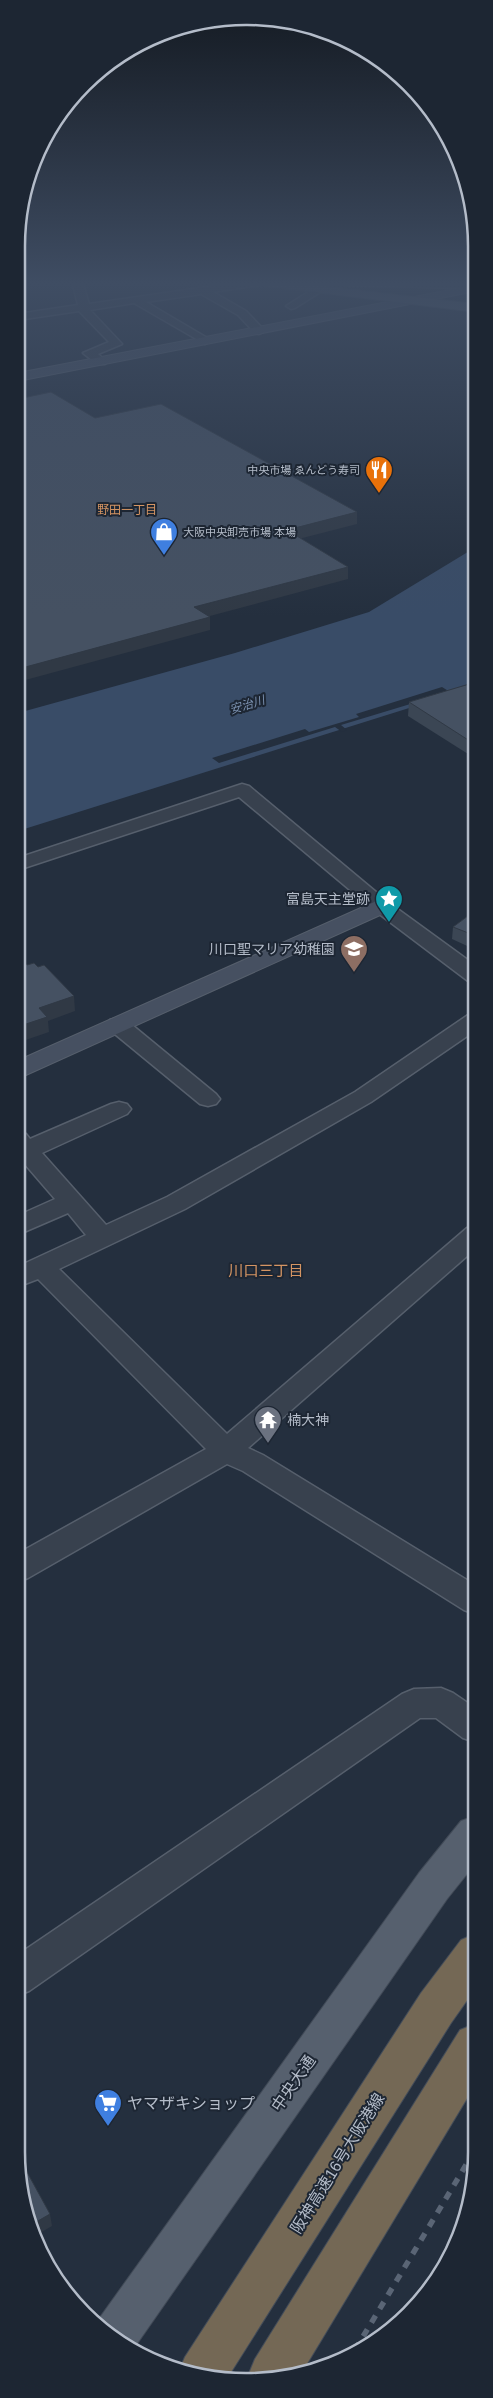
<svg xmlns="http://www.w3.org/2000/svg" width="493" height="2398" font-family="Arial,'Noto Sans JP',sans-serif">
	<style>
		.water { fill: #394c67 }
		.pier { fill: #242f3e }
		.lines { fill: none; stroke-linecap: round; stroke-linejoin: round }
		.street-casing { stroke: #565f6c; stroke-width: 3 }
		.secondary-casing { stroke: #565f6c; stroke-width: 2 }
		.primary-casing { stroke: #414a57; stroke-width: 2 }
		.highway-casing { stroke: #434c59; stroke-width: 2 }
		.street { fill: #38414e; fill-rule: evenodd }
		.secondary { fill: #465061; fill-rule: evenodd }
		.primary { fill: #56606e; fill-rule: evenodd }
		.highway { fill: #746855; fill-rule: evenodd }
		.rail { stroke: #5a6575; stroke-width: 5.5; stroke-dasharray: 8 8; stroke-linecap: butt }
		.wall { fill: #3b4654 }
		.shaded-wall { fill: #303945 }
		.building { fill: #455162; stroke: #303945 }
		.labels { text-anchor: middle; stroke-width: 4; stroke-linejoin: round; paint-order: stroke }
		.far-poi-label { font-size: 11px; fill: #b4bcc9; stroke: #1d2633; text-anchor: end }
		.far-neighbourhood-label { font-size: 12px; fill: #d59563; stroke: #1d2633 }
		.far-water-label { font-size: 12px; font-style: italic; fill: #7c92b1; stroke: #1d2633 }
		.poi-label { font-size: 14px; fill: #b4bcc9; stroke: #1d2633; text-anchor: end }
		.neighbourhood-label { font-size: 15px; fill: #d59563; stroke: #1d2633 }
		.near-street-label { font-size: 16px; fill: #b4bcc9; stroke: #1d2633 }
		.near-poi-label { font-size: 16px; fill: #b4bcc9; stroke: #1d2633; text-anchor: start }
		.rim { fill: none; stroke: #b4bcc9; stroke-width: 2.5 }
	</style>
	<rect width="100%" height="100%" fill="#242f3e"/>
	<path class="water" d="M 476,547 L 476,687 L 18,831 L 18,713 L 235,653 L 369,612 Z"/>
	<path class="pier" d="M 442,687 L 450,692 L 341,725 L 347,730 L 342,732 L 335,727 L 219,763 L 212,758 L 305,729 L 309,732 L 359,717 L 356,714 Z"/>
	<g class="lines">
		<defs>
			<g id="street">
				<path d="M 72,281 L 82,281 L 89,304 L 248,281 L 264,281 L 264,284 L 260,285 L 213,292 L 246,311 L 265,331 L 259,334 L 255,333 L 238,315 L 201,294 L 146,302 L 209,339 L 211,341 L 205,344 L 134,303 L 90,310 L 122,344 L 98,354 L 107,362 L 105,364 L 97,364 L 83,353 L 109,342 L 79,311 L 18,320 L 18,314 L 78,305 Z"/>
				<path d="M 298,281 L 461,282 L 476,286 L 476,292 L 461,288 L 303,284 Z"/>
				<path d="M 318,286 L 322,287 L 322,291 L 295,308 L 291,309 L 286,306 Z"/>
				<path d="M 242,784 L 249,786 L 388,902 L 476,966 L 476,982 L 468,981 L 374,910 L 239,797 L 18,870 L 18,858 Z"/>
				<path d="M 476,1013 L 476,1030 L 371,1102 L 185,1209 L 59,1269 L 227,1434 L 467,1228 L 476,1225 L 475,1249 L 248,1448 L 263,1455 L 475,1585 L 475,1614 L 464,1610 L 243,1471 L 227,1464 L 28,1578 L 17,1582 L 17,1554 L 206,1449 L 38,1279 L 17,1287 L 17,1267 L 86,1235 L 68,1213 L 17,1235 L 17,1216 L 55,1199 L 17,1155 L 17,1131 L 26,1134 L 30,1139 L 111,1104 L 119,1102 L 127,1104 L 131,1109 L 127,1114 L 42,1153 L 106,1225 L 167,1197 L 355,1092 L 468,1015 Z"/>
				<path d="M 118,1018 L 126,1020 L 216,1094 L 220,1099 L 216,1104 L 208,1106 L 200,1104 L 110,1030 L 107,1025 L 110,1020 Z"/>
				<path d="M 441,1688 L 453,1693 L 475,1708 L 475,1742 L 463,1738 L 436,1718 L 420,1718 L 29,1991 L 16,1996 L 16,1956 L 402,1694 L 414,1689 Z"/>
			</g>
			<g id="secondary">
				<path d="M 476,285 L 476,291 L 18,381 L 18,373 Z"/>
				<path d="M 381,899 L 389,901 L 392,906 L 389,911 L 17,1079 L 17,1061 Z"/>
			</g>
			<g id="primary">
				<path d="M 245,281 L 276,281 L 476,304 L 476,312 L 251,284 Z"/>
				<path d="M 475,1816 L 475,1864 L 447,1899 L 134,2348 L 96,2323 L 419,1873 L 461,1821 Z"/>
			</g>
			<g id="highway">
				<path d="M 475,1934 L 475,1989 L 451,2023 L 226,2380 L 180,2369 L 185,2357 L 421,1993 L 461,1940 Z"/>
				<path d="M 475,2024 L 475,2085 L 302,2372 L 249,2379 L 248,2376 L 255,2359 L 460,2030 Z"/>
			</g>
		</defs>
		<use href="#street" class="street-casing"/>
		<use href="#secondary" class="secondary-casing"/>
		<use href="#primary" class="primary-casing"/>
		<use href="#highway" class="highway-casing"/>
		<use href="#street" class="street"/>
		<use href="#secondary" class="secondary"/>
		<use href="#primary" class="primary"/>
		<use href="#highway" class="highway"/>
		<g class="rail">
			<path d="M 428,2288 L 453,2246"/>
			<path d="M 355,2350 L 475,2150"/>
		</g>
	</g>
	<g class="wall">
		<path d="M 459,281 L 476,281 L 476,283 Z"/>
		<path d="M 471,285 L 476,285 L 476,295 L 471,295 L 470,294 Z"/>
		<path d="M 476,682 L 476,759 L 408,716 L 409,702 Z"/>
		<path d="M 476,910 L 476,950 L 452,939 L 453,927 Z"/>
	</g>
	<g class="shaded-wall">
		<path d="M 357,512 L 357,524 L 287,542 L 287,530 Z"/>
		<path d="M 348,567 L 348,579 L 195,620 L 194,607 Z"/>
		<path d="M 210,617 L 210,630 L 18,682 L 18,669 Z"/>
		<path d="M 74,996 L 75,1011 L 48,1021 L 49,1032 L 17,1043 L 17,1027 L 39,1008 Z"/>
		<path d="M 50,2214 L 52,2226 L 33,2237 L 31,2225 Z"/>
	</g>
	<g class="building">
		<path d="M 51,392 L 95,418 L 161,404 L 357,512 L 287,530 L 348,567 L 194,607 L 210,617 L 18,669 L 18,399 Z"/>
		<path d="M 476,682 L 476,745 L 409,702 Z"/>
		<path d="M 476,910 L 476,936 L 453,927 Z"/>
		<path d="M 17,955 L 27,965 L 34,963 L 38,967 L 44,965 L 74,996 L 39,1008 L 47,1017 L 17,1027 Z"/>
		<path d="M 16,2152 L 50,2214 L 31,2225 Z"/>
	</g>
	<linearGradient id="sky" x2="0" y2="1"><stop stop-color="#141a22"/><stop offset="0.46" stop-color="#3f4d63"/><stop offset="1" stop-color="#3f4d63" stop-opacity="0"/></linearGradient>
	<rect width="493" height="616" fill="url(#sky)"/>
	<defs>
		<symbol id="restaurant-pin" viewBox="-11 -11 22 30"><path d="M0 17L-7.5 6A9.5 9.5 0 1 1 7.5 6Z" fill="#e8710a" stroke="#1d2633"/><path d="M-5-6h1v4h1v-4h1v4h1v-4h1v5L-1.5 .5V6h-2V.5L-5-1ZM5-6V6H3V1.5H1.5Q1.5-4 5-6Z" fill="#fff"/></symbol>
		<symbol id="shop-pin" viewBox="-11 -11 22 30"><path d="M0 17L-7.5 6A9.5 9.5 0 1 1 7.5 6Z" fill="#3f7fe0" stroke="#1d2633"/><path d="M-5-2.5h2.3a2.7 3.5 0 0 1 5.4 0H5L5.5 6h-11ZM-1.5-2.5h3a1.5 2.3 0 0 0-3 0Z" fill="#fff"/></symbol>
		<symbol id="sight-pin" viewBox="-11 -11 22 30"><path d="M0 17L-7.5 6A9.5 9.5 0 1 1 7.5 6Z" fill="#0f9aa8" stroke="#1d2633"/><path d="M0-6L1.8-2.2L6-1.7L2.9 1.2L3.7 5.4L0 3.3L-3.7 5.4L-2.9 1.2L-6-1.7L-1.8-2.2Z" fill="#fff"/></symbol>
		<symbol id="school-pin" viewBox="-11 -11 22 30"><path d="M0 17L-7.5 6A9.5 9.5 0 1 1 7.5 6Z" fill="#8d6e63" stroke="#1d2633"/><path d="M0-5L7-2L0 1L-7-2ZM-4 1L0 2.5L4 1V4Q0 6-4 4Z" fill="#fff"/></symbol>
		<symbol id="temple-pin" viewBox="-11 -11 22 30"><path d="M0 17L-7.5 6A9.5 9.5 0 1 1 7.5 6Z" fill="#6b7280" stroke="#1d2633"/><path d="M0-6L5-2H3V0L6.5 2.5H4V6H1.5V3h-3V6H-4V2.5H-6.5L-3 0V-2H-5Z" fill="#fff"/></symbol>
		<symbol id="supermarket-pin" viewBox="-11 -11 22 30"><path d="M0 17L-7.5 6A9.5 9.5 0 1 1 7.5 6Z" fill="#3f7fe0" stroke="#1d2633"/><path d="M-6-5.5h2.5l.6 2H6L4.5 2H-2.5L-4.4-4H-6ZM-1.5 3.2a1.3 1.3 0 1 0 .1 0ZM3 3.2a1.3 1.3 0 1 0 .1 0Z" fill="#fff"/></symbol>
	</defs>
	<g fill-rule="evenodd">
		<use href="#restaurant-pin" x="363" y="454" width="32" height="43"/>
		<use href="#shop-pin" x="148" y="516" width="32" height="43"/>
		<use href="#sight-pin" x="373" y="883" width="32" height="43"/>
		<use href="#school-pin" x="338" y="933" width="32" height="43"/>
		<use href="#temple-pin" x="252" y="1404" width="32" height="43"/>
		<use href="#supermarket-pin" x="92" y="2087" width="32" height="43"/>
	</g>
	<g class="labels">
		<g class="far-poi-label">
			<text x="360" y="474">中央市場 ゑんどう寿司</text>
			<text x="183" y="536" text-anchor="start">大阪中央卸売市場 本場</text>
		</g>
		<g class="far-neighbourhood-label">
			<text x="127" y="514">野田一丁目</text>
		</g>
		<g class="far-water-label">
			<text transform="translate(247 705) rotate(-17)" y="4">安治川</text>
		</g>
		<g class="poi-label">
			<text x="370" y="904">富島天主堂跡</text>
			<text x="335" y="954">川口聖マリア幼稚園</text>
			<text x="287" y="1425" text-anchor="start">楠大神</text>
		</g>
		<g class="neighbourhood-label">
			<text x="266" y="1276">川口三丁目</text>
		</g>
		<g class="near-street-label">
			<text transform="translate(293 2083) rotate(-55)" y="6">中央大通</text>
			<text transform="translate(337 2163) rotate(-58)" y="6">阪神高速16号大阪港線</text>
		</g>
		<g class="near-poi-label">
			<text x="127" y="2109">ヤマザキショップ</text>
		</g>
	</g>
	<path d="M0 0H493V2398H0ZM246 25H247A221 221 0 0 1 468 246V2152A221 221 0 0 1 247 2373H246A221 221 0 0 1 25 2152V246A221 221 0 0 1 246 25Z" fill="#1d2633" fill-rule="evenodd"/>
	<path class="rim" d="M246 25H247A221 221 0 0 1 468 246V2152A221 221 0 0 1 247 2373H246A221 221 0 0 1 25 2152V246A221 221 0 0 1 246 25Z"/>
</svg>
